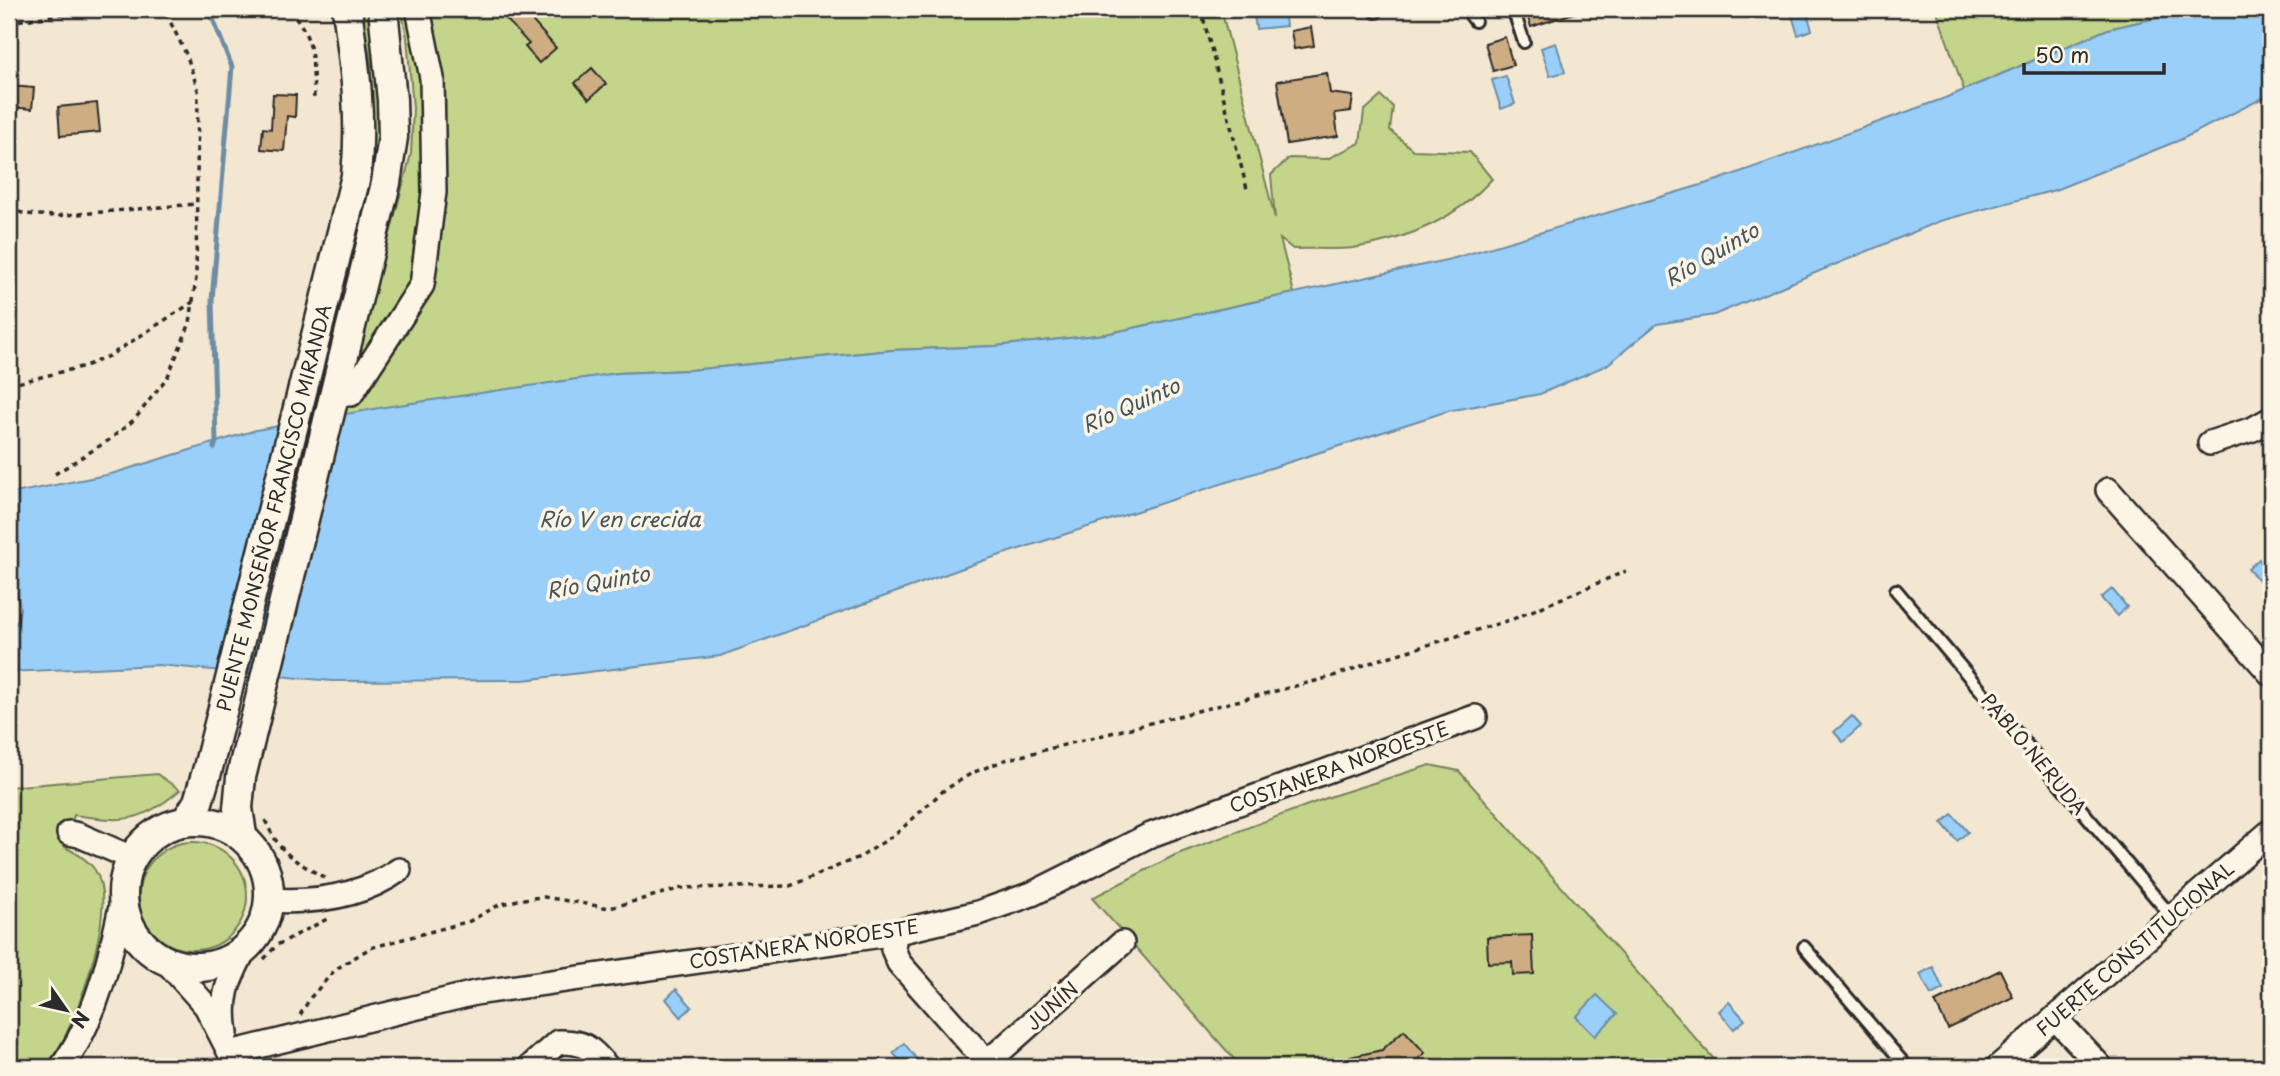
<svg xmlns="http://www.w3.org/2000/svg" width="2280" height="1076" font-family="'Playpen Sans',sans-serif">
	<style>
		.green { fill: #c2d58a; stroke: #76805a; stroke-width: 2 }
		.water { fill: #99cff8; stroke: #6d8da6; stroke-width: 2 }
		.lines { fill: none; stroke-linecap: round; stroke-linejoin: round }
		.stream { stroke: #6d8da6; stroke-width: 5 }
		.building { fill: #cfad82; stroke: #2b2b2b; stroke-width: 2 }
		.service-casing { stroke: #2b2b2b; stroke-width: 16 }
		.minor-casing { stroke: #2b2b2b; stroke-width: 28 }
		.tertiary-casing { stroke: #2b2b2b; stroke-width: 33 }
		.path { stroke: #2b2b2b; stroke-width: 3.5; stroke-dasharray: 5 5; stroke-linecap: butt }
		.service { stroke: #fcf5e5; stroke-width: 10 }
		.minor { stroke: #fcf5e5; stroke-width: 23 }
		.tertiary { stroke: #fcf5e5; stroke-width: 28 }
		.labels { text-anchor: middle; stroke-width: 7; stroke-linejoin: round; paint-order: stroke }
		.street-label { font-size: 19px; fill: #2b2b2b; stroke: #fcf5e5 }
		.water-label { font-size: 21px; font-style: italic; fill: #46545e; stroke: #fcf5e5 }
	</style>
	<rect width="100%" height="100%" fill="#f3e7d1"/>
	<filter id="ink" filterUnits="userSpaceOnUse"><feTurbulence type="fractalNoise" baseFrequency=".0143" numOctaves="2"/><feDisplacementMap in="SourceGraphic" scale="14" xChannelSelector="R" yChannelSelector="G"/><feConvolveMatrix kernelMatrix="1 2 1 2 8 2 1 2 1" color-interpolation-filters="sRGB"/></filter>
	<g filter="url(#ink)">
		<g class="green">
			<path d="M 362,9 L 378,9 L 388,102 L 364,248 L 352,245 L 371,144 L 371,64 Z"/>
			<path d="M 401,9 L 1221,9 L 1275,218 L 1271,175 L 1289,158 L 1327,159 L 1360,143 L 1364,111 L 1381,96 L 1393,107 L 1390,130 L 1413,150 L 1470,152 L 1492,179 C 1455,220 1407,240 1353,248 C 1333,250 1312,248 1293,249 L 1280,239 L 1294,293 L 1106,334 L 996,346 L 892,350 L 690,370 L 618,373 L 342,415 L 411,154 L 413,108 L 407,37 Z"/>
			<path d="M 1936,9 L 2196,9 L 2108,29 L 1964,90 Z"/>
			<path d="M 1430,765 L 1459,771 L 1721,1067 L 1241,1067 L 1092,898 L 1175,855 L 1332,796 Z"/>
			<path d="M 157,774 L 180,790 C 140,824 123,822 74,815 L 65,847 C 76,853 87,859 95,870 C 117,905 84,995 68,1030 C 63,1043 54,1055 46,1067 L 9,1067 L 9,787 Z"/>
			<circle cx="193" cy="896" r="54"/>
		</g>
		<g class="water">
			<path d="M 1790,9 L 1806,9 L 1812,30 L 1798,35 Z"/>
			<path d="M 2196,9 L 2271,9 L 2271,94 L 2180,140 L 2055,190 L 1940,221 L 1714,315 L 1657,324 L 1607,365 L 1540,394 L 1448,411 L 985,560 L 720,656 L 523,680 L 332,681 L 158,665 L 9,672 L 9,632 L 18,620 L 20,607 L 17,594 L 9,585 L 9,494 L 111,474 L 256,430 L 385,407 L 618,373 L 690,370 L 892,350 L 996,346 L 1106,334 L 1451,259 L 1718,180 L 1945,98 L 2108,29 Z"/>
			<path d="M 1284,11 L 1286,26 L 1256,29 L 1254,15 Z"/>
			<path d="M 1556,43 L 1565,72 L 1550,76 L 1541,48 Z"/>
			<path d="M 1506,76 L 1515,104 L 1501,109 L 1492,80 Z"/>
			<path d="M 2259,559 L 2271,573 L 2271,580 L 2265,586 L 2248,569 Z"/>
			<path d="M 2112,589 L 2127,607 L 2117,616 L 2101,598 Z"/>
			<path d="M 1852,716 L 1861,726 L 1843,742 L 1834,732 Z"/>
			<path d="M 1952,814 L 1968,832 L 1957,841 L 1942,823 Z"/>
			<path d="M 1933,967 L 1943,989 L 1931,995 L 1920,974 Z"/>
			<path d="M 676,989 L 692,1007 L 681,1017 L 666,999 Z"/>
			<path d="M 1597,995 L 1617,1014 L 1595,1036 L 1576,1017 Z"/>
			<path d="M 1729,1002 L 1745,1020 L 1734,1029 L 1719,1011 Z"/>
			<path d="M 904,1043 L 919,1062 L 913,1067 L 906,1067 L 893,1053 Z"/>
		</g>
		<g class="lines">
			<path class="stream" d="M 209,9 L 232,67 L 212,300 L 216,442 L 214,448"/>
		</g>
		<g class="building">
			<path d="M 497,9 L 522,9 L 556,48 L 539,63 L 525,47 L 529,44 Z"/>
			<path d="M 1525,9 L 1576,9 L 1577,12 L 1531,27 Z"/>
			<path d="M 1311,27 L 1314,46 L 1294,49 L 1291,31 Z"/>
			<path d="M 1505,37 L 1513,65 L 1493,71 L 1485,43 Z"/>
			<path d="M 592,68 L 606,84 L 589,99 L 575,83 Z"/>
			<path d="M 1327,73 L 1330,93 L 1353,96 L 1351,111 L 1335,113 L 1338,136 L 1287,144 L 1277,81 Z"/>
			<path d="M 11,86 L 34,88 L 32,109 L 9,107 Z"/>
			<path d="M 273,94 L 296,95 L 295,117 L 287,116 L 284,151 L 261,149 L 263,128 L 271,129 Z"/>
			<path d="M 97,103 L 100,132 L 60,136 L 58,107 Z"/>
			<path d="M 1532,935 L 1534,974 L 1513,975 L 1512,962 L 1488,963 L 1487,937 Z"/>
			<path d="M 2000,970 L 2013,997 L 1948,1029 L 1935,1002 Z"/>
			<path d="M 1404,1030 L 1425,1053 L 1409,1067 L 1332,1067 L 1332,1061 L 1382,1050 Z"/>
		</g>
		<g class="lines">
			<defs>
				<g id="service">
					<path d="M 1466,9 L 1475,21"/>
					<path d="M 1513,9 L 1524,42"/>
					<path d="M 1376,12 L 1376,9"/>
					<path d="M 1896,590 L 2172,917"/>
					<path d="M 1804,947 L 1907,1067"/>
				</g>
				<g id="minor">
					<path d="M 351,394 L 422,285 L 434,192 L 432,78 L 418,9"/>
					<path d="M 2210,443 L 2253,429 L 2271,419"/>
					<path d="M 2108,490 L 2271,674"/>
					<path d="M 69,833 L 79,835 L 132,858"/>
					<path d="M 269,900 C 315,903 361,897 399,870"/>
					<path d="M 895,933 L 893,949 L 899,963 L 991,1067"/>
					<path d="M 166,961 L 206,1006 L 230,1053 L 241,1067"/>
					<path d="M 2055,1018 L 2101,1067"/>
					<path d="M 226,1033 C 220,994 229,980 246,946"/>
					<path d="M 230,1053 L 475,993 L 889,934 L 978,913 L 1032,894 L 1148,836 L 1475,717"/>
					<path d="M 62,1067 C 97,1018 111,955 123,897"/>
					<path d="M 530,1067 L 558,1042 C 585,1041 590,1048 607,1067"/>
					<path d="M 982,1067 L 1122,943"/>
					<path d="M 1998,1067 L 2271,831"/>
				</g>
				<g id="tertiary">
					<path d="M 186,821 L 198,802 L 208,768 L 356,176 C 362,117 355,67 347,9"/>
					<circle cx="196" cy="894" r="73"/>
					<path d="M 242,835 L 238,808 L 241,777 L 386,183 L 393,137 L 392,100 L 383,9"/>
				</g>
			</defs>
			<use href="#service" class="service-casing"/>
			<use href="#minor" class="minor-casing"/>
			<use href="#tertiary" class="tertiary-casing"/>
			<g class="path">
				<path d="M 289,9 C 316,40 312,59 314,98"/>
				<path d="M 1201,9 L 1247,189"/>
				<path d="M 9,22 L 100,9"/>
				<path d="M 9,209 L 26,214 L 54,216 L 197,204"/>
				<path d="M 9,385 L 85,366 L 109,356 L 193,302"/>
				<path d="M 55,474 L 109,440 L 135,419 L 168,376 L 190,323 L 196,278 L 198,90 L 187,56 L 164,9"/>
				<path d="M 265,820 C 281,855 292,859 325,878"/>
				<path d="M 264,959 L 277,945 L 327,919"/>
				<path d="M 300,1015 L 311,997 L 336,969 L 370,948 L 470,921 L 499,905 L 522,899 L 544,897 L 610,908 L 682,888 L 790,886 L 862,856 L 897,833 L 943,791 L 972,773 L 1005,760 L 1331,677 L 1378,660 L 1513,619 L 1626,571"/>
			</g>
			<use href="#service" class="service"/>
			<use href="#minor" class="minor"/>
			<use href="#tertiary" class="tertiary"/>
		</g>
	</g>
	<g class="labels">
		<g class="street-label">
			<text transform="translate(274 508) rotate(-76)" y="7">PUENTE MONSEÑOR FRANCISCO MIRANDA</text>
			<text transform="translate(2034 754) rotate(50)" y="7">PABLO NERUDA</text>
			<text transform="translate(1339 767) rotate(-20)" y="7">COSTANERA NOROESTE</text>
			<text transform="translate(804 944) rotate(-9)" y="7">COSTANERA NOROESTE</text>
			<text transform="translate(2135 949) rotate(-41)" y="7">FUERTE CONSTITUCIONAL</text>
			<text transform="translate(1052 1006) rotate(-42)" y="7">JUNÍN</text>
		</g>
		<g class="water-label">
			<text transform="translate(1712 255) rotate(-30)" y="7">Río Quinto</text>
			<text transform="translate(1131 406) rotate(-24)" y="7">Río Quinto</text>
			<text x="620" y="527">Río V en crecida</text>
			<text transform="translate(598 583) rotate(-10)" y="7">Río Quinto</text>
		</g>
	</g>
	<rect width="2280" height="1076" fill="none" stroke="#fcf5e5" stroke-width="35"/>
	<rect x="18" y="18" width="2245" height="1041" fill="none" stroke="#2b2b2b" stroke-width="2.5" filter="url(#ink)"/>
	<g transform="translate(66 1010) rotate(124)" stroke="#fcf5e5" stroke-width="5" paint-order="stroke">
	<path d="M0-5L12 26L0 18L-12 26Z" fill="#2b2b2b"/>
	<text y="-10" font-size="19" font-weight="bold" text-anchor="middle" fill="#2b2b2b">N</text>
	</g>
	<path d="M2024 63v10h140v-10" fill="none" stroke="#2b2b2b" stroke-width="3.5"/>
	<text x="2035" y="63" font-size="21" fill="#2b2b2b" stroke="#fcf5e5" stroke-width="5" paint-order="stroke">50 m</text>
</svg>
